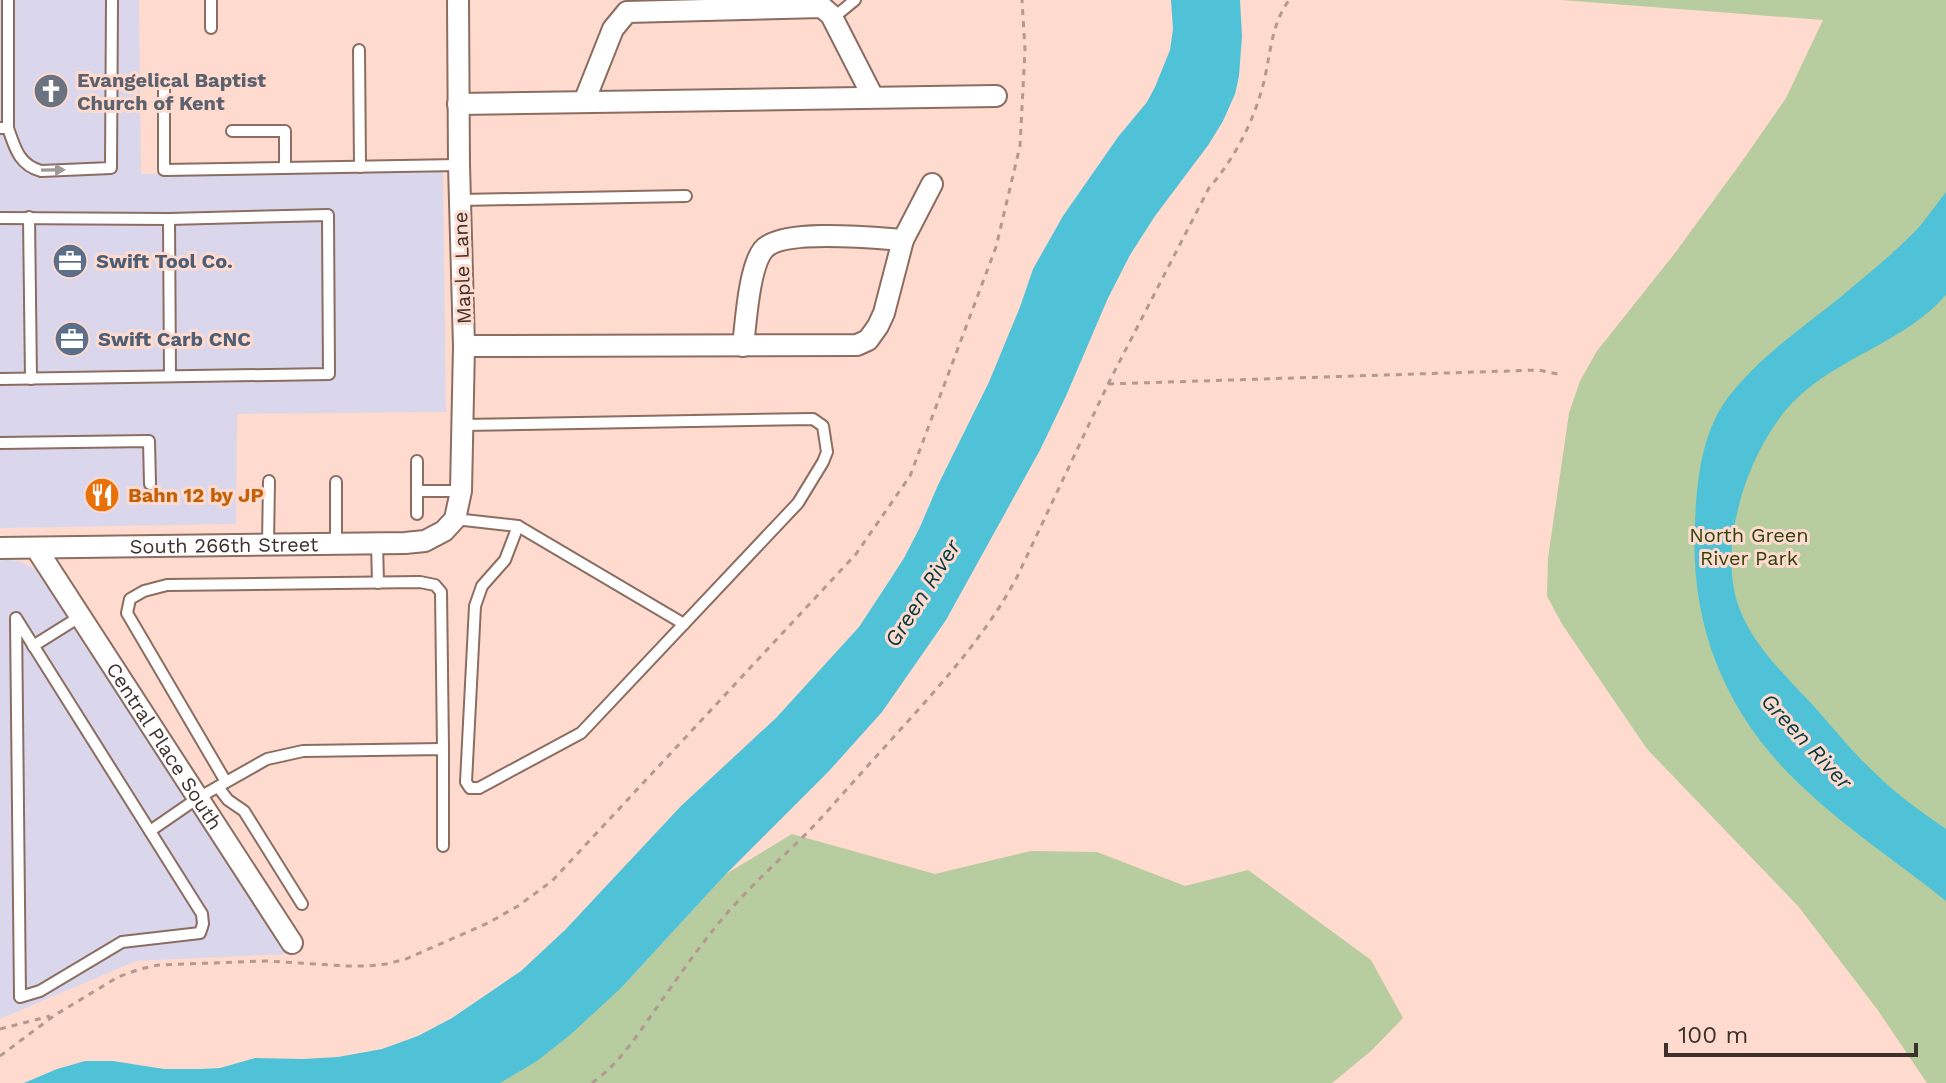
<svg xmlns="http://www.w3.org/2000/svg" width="1946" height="1083" font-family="'Work Sans',sans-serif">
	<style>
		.commercial { fill: #dad7ed }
		.green { fill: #b7cc9f }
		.water { fill: #4fc2d7 }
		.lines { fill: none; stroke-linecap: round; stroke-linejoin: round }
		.service-casing { stroke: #8b6d61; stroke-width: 14 }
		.minor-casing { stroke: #8b6d61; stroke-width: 24 }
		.path { stroke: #b3998f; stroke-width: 3; stroke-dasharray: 6 6; stroke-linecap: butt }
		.service { stroke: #fff; stroke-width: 10 }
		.minor { stroke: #fff; stroke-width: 20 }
		.oneway { fill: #9e9896 }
		.labels { text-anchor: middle; stroke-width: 6; stroke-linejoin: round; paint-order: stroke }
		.worship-label { font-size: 20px; font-weight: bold; fill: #5b616d; stroke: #fedbce; text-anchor: start }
		.service-label { font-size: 20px; font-weight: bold; fill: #4e5e75; stroke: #fedbce; text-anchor: start }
		.street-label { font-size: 20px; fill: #3e312c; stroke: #fedbce }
		.food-label { font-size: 20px; font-weight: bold; fill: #c56008; stroke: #fedbce; text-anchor: start }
		.park-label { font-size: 20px; fill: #2e420a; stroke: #fedbce }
		.water-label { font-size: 22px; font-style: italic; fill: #043c44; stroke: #fedbce }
	</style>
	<rect width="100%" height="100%" fill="#fedbce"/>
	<g class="commercial">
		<path d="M 0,0 L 139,0 L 141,174 L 443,171 L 446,412 L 237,414 L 236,524 L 0,528 Z"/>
		<path d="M 5,559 L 22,562 L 38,571 L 287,954 L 136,961 L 0,1019 L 0,561 Z"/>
	</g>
	<g class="green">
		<path d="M 1561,0 L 1946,0 L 1946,1083 L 1927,1083 L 1877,1009 L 1798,906 L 1647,749 L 1562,624 L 1547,596 L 1548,558 L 1569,413 L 1580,381 L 1597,351 L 1675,253 L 1743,160 L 1786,98 L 1823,20 Z"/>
		<path d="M 792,834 L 935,874 L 1031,851 L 1097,852 L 1185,886 L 1248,870 L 1371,960 L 1403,1018 L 1371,1051 L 1332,1083 L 498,1083 L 622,987 L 726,874 Z"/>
	</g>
	<g class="water">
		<path d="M 1171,0 L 1240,0 L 1242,36 L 1239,76 L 1235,94 L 1223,121 L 1209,144 L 1155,216 L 1130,255 L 1108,298 L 1066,396 L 1040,450 L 946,620 L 921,656 L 882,712 L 829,771 L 726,874 L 622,987 L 570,1035 L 537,1061 L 500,1083 L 24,1083 L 57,1069 L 85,1061 L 113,1061 L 164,1069 L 201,1069 L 220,1068 L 255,1058 L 303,1059 L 338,1057 L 382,1049 L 418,1036 L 452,1018 L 521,971 L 565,930 L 681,806 L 776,718 L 859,627 L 884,589 L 904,558 L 920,527 L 938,485 L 989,382 L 1020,307 L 1033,269 L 1063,216 L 1118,137 L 1147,102 L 1155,87 L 1170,50 L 1173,29 Z"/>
		<path d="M 1946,192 L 1946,295 C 1904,343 1837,357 1793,402 C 1748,449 1715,547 1740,610 C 1754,646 1784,674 1809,701 C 1831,725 1851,751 1875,773 C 1896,794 1921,812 1946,829 L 1946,901 C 1900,864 1851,832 1808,792 C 1728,720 1689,629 1695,522 C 1697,479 1702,430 1730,395 C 1761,355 1804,327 1843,295 C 1869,273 1897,251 1920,226 C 1929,215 1937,203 1946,192 Z"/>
	</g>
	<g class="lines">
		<defs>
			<g id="service">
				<path d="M 211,0 L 211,28"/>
				<path d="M 833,18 L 855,0"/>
				<path d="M 359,50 L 360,167"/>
				<path d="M 164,83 L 164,170 L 459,165"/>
				<path d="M 0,128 L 8,128 C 15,148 19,165 41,171 L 111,168 L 112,0"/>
				<path d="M 8,128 L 8,0"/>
				<path d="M 232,131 L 285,131 L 285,168"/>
				<path d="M 460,200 L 686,196"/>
				<path d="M 29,217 L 31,379"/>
				<path d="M 0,218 L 169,219 L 328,215 L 329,374 L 0,379"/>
				<path d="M 169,219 L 170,376"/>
				<path d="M 0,443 L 149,441 L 150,484"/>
				<path d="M 417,461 L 417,514"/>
				<path d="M 417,491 L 461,491"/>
				<path d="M 455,519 L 518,526 L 505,560 L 482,586 L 475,606 L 466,782 L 470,788 L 479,788 L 581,733 L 798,503 L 823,462 L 827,452 L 823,426 L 813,419 L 462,425"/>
				<path d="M 518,526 L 684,624"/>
				<path d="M 377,543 L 378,583"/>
				<path d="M 268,544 L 269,481"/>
				<path d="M 336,544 L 336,482"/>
				<path d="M 16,618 L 202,914 L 203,924 L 200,933 L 122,942 L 40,991 L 20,997 Z"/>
				<path d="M 33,646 L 81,616"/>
				<path d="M 226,782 L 127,613 L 130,599 L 144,591 L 167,585 L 420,582 L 435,585 L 441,592 L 443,749"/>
				<path d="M 218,787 L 228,800 L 244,811 L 302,904"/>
				<path d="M 150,831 L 198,798 L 267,759 L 303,751 L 443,749 L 443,846"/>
			</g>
			<g id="minor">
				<path d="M 584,102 L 613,29 L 627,12 L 822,7 L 831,15 L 873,97"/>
				<path d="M 458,104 L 996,96"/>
				<path d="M 464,346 L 857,345 L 868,340 L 878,326 L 884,313 L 903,240 L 932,184"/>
				<path d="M 743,346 C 746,321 749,268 763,250 C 781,228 875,238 903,240"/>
				<path id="s1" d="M 0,548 L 405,543 L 425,541 L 444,531 L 455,519 L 461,491 L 464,346 L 459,165 L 458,0"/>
				<path id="s2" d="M 36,548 L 292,943"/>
			</g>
		</defs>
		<use href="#service" class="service-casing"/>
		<use href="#minor" class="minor-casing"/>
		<g class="path">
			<path d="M 1108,384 L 1539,370 L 1562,375"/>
			<path d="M 0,1029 L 50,1016"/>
			<path d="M 0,1056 L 55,1015 L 118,977 L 140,969 L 158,965 L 266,961 L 347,966 L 368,966 L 386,964 L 406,959 L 488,923 L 518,906 L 552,881 L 856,554 L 910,476 L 996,247 L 1020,146 L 1025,50 L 1022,0"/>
			<path d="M 592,1083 C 622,1062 641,1029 662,1000 C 683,970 704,940 728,912 C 751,886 776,863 801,839 C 829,811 855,779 883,749 C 931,695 983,641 1017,577 L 1108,384 L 1209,188 C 1236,157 1256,117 1265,77 C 1271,49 1272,24 1289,0"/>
		</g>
		<use href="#service" class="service"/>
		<use href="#minor" class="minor"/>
	</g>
	<defs><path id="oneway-solid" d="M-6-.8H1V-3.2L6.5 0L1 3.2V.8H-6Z" transform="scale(2)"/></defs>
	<use class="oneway" href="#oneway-solid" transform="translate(53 170) rotate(-1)"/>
	<defs>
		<symbol id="church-disc" viewBox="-11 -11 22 22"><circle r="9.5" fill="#6b7280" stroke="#fedbce"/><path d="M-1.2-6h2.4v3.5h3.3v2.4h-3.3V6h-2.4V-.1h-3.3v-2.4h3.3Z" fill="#fff"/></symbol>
		<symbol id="office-disc" viewBox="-11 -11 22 22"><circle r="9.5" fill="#5c6f8a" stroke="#fedbce"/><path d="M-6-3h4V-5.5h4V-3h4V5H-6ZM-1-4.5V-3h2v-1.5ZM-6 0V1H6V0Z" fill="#fff"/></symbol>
		<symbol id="restaurant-disc" viewBox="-11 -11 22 22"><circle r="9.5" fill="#e8710a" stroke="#fedbce"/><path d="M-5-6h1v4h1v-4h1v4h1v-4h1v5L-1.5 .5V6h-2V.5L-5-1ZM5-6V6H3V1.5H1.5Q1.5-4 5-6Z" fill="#fff"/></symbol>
	</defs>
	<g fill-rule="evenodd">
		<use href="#church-disc" x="31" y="71" width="40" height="40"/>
		<use href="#office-disc" x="50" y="241" width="40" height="40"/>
		<use href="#office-disc" x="52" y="319" width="40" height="40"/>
		<use href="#restaurant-disc" x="82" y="475" width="40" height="40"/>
	</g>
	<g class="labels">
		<g class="worship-label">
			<text x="77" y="87">Evangelical Baptist<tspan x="77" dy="23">Church of Kent</tspan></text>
		</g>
		<g class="service-label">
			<text x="96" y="268">Swift Tool Co.</text>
			<text x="98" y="346">Swift Carb CNC</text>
		</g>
		<g class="street-label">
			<text transform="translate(462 268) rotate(-92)" y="7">Maple Lane</text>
			<text dy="7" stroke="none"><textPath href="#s1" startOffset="224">South 266th Street</textPath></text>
			<text dy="7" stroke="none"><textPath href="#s2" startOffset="236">Central Place South</textPath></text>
		</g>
		<g class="food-label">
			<text x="128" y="502">Bahn 12 by JP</text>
		</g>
		<g class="park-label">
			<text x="1749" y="542">North Green<tspan x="1749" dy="23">River Park</tspan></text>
		</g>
		<g class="water-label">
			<text transform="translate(922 593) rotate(-58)" y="8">Green River</text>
			<text transform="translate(1807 741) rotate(47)" y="8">Green River</text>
		</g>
	</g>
	<path d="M1666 1043v12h250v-12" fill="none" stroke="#3e312c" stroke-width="4"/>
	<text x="1678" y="1043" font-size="24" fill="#3e312c" stroke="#fedbce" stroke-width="6" paint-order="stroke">100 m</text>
</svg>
